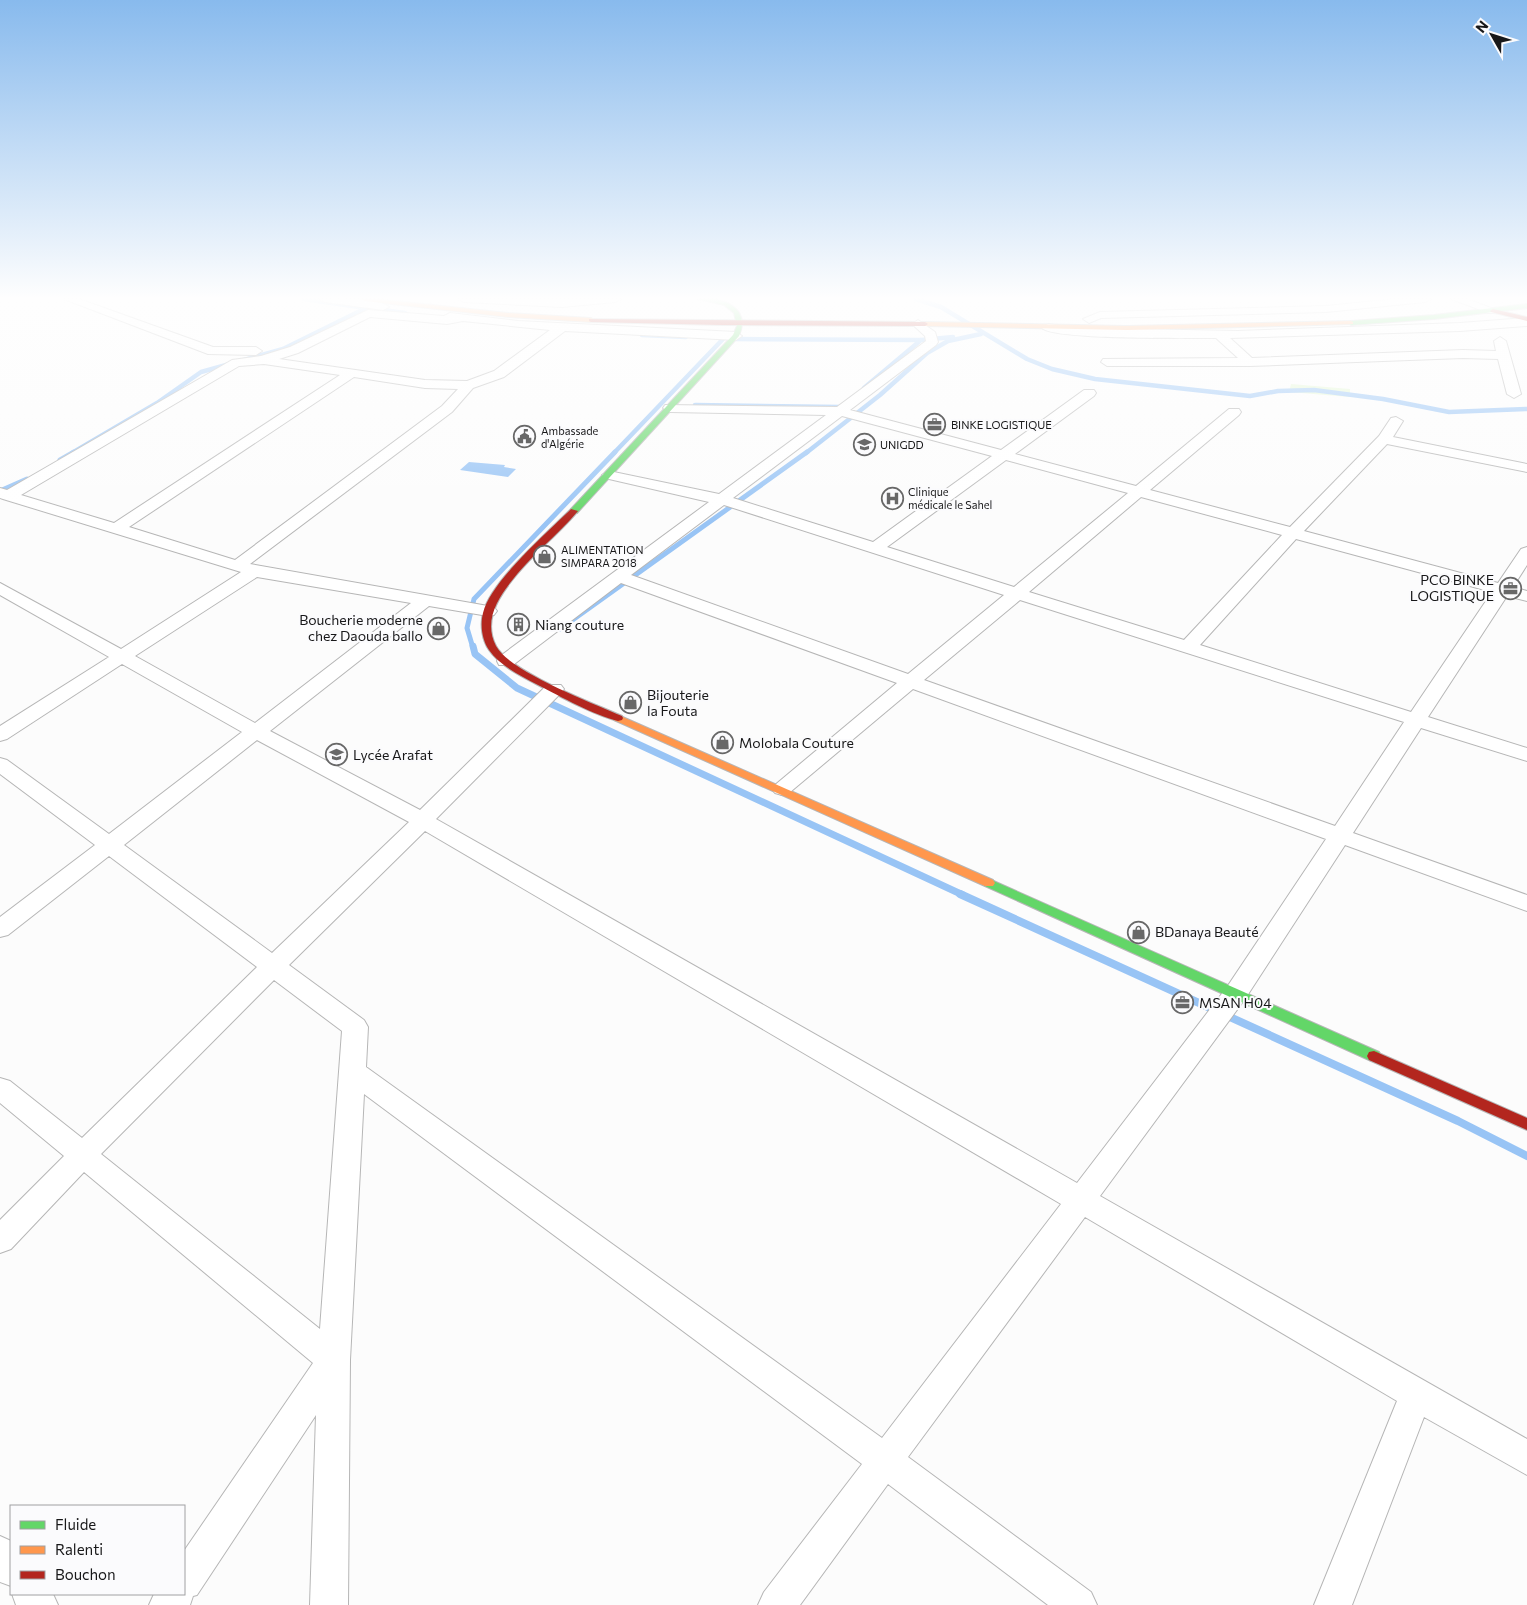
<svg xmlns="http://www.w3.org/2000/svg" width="1527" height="1605" font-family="Commissioner,sans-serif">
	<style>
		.green { fill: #e4f7d5 }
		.water { fill: #98c4f5 }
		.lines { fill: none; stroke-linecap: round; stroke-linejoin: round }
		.stream-far3 { stroke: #98c4f5; stroke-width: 4.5 }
		.stream-far2 { stroke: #98c4f5; stroke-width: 5 }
		.stream-far1 { stroke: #98c4f5; stroke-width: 7 }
		.stream { stroke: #98c4f5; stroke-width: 8 }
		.street-casing { stroke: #b6b6b6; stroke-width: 2 }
		.fast-casing { stroke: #b6b6b6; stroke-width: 2 }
		.slow-casing { stroke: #b6b6b6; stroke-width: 2 }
		.jam-casing { stroke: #b6b6b6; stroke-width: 2 }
		.street { fill: #fff; fill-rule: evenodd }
		.fast { fill: #63d668; fill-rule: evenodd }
		.slow { fill: #ff974d; fill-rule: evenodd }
		.jam { fill: #b3261e; fill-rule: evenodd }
		.labels { text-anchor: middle; stroke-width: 4; stroke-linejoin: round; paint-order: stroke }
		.far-poi-label { font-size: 11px; fill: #181819; stroke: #fbfbfd; text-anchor: start }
		.poi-label { font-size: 14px; fill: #181819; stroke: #fbfbfd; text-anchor: start }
	</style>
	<rect width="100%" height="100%" fill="#fcfcfc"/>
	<path class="green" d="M 1291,384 L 1350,389 L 1350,397 L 1289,392 Z"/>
	<path class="water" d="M 469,462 L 505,465 L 504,467 L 516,469 L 508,477 L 460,470 Z"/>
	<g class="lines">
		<g class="stream-far3">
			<path d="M 304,299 L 366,308"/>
			<path d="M 916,299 L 941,307 L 1027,359 L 1052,369 L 1095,379 L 1250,396 L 1278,391 L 1314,390 L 1383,399 L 1449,412 L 1527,409"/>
			<path d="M 376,309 L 405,313"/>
			<path d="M 642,335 L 686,337"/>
			<path d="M 734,339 L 921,340"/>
			<path d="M 864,388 L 921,340 L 953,337"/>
			<path d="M 695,405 L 841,407 L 844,404"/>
			<path d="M 72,453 L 157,403 L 201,372 L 283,349 L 366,308"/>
			<path d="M 614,453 L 723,339"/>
			<path d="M 806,453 L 880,395 L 927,353 L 948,341 L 981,334"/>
		</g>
		<g class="stream-far2">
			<path d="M 60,460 L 74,452"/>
			<path d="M 0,491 L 27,479"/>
			<path d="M 560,629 L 807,452"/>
			<path d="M 473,648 L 467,628 L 474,599 L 615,452"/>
		</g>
		<path class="stream-far1" d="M 473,646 L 475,654 L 517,688 L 963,895"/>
		<path class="stream" d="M 960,894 L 1458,1121 L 1527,1156"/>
		<defs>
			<g id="street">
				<path d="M 64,299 L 79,299 L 213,347 L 256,347 L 262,351 L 256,355 L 208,354 Z"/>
				<path d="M 319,299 C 332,297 380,298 389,307 L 383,310 L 325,302 Z"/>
				<path d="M 458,299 L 621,299 L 615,302 L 562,307 L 464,302 Z"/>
				<path d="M 1396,299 L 1431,299 L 1425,302 L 1326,312 L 1101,318 L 1089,323 L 1083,319 L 1100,312 L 1326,306 Z"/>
				<path d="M 1451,299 L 1467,299 L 1499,311 L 1497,313 L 1489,313 Z"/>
				<path d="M 368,310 L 444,316 L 450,313 L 518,321 L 736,332 L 742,336 L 736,340 L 565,331 L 504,377 L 473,388 L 452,412 L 250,564 L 488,606 L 494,607 L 497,611 L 494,615 L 488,616 L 429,606 L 270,731 L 420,810 L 547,685 L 561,685 L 564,689 L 561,693 L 436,819 L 1077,1183 L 1227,987 L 1326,839 L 913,689 L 789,793 L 782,795 L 775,793 L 772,789 L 775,785 L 897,683 L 621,583 L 513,665 L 499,665 L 497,661 L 499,657 L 709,502 L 609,479 L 602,475 L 609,471 L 719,494 L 826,415 L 670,412 L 663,408 L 665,405 L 837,407 L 926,341 L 925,336 L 912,324 L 918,320 L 935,332 L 938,342 L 936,345 L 850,410 L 1001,450 L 1084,390 L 1094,390 L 1096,393 L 1094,396 L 1015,454 L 1136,486 L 1229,409 L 1239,409 L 1241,412 L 1239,415 L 1150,490 L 1290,527 L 1379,436 L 1391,418 L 1396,417 L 1403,421 L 1393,437 L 1527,464 L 1527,472 L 1387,444 L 1304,531 L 1498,583 L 1521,549 L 1527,547 L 1527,565 L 1513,587 L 1527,591 L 1527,601 L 1507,596 L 1428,717 L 1527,748 L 1527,761 L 1421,728 L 1353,833 L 1527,895 L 1527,911 L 1345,845 L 1245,999 L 1100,1196 L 1527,1439 L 1527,1475 L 1424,1417 L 1352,1605 L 1314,1605 L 1397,1401 L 1085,1217 L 908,1457 L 1091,1592 L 1097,1605 L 1048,1605 L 888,1484 L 800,1605 L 758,1605 L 764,1592 L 862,1464 L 364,1094 L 350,1360 L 348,1605 L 310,1605 L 316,1415 L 197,1595 L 193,1596 L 190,1605 L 149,1605 L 154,1594 L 184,1594 L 184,1551 L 313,1363 L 84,1172 L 11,1249 L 0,1253 L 0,1220 L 64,1156 L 0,1103 L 0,1078 L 10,1081 L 82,1138 L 257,967 L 109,856 L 8,935 L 0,937 L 0,917 L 95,845 L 0,774 L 0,758 L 7,760 L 109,834 L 242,732 L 122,664 L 7,739 L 0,741 L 0,726 L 109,657 L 0,595 L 0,583 L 121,649 L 241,572 L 3,499 L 0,498 L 0,488 L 7,490 L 232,360 L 261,356 L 290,347 ZM 370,317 L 447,324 L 463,321 L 550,330 L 494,371 L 467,381 L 425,380 L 279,359 L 298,353 ZM 264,364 L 340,375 L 114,523 L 21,495 L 239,366 ZM 354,377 L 425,388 L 458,389 L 442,406 L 235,560 L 129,527 ZM 842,416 L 992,456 L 873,542 L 733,498 ZM 1006,460 L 1128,493 L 1014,587 L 887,547 ZM 1141,497 L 1282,535 L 1184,640 L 1029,592 ZM 724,505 L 1004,595 L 908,674 L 631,575 ZM 1296,539 L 1492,592 L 1411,712 L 1200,645 ZM 257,577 L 411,603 L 255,723 L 135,656 ZM 1020,600 L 1404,722 L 1335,826 L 924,680 ZM 257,740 L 409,822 L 272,953 L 124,845 ZM 425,831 L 1061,1204 L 882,1438 L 366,1067 L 368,1027 L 364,1020 L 289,965 ZM 274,980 L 342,1031 L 320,1329 L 101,1154 Z"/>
				<path d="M 1527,318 L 1527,326 L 1460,331 L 1230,338 L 1252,358 L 1463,350 L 1496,351 L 1494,341 L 1500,337 L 1506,341 L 1521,394 L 1514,398 L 1507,394 L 1498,359 L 1463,358 L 1249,366 L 1107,366 L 1101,362 L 1103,359 L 1238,358 L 1216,338 C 1191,338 1053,340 1042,328 L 1048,324 L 1077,328 L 1238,331 L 1460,323 Z"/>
				<path d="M 0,1536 L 11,1541 L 11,1586 L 0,1582 Z"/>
				<path d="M 12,1594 L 53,1594 L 58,1605 L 16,1605 Z"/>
			</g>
			<g id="fast">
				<path d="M 698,299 C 722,296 751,307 739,336 L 577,513 L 571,513 L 571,509 L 733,335 L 737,326 L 734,313 L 724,305 Z"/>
				<path d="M 1527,304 L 1527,308 L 1434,319 L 1351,325 L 1348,323 L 1351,321 L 1434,315 Z"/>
				<path d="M 989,879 L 1379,1052 L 1381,1056 L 1379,1060 L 1374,1061 L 1369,1060 L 985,886 L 983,883 Z"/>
			</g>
			<g id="slow">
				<path d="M 362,299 L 377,299 L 508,313 L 591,318 L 594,320 L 591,322 L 508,317 L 365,301 Z"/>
				<path d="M 1351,321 L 1353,322 L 1353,324 L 1127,330 L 925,326 L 922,324 L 925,322 L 1127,326 Z"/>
				<path d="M 618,715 L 993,880 L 995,883 L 993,886 L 985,886 L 614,720 L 613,718 L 614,716 Z"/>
			</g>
			<g id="jam">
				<path d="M 1493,309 L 1527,317 L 1527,321 L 1491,312 L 1490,311 Z"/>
				<path d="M 589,319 L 925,322 L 928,324 L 925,326 L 722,325 L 591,322 L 589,321 Z"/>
				<path d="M 571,509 L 578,511 C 557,536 530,556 510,583 C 496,601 484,623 496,646 C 510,672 593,703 622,716 L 623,718 L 622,720 L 618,721 C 594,715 561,697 538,685 C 521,676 500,666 489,650 C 482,640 480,625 483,613 C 491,581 547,533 571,509 Z"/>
				<path d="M 1374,1051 L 1527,1118 L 1527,1130 L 1369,1060 L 1367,1056 L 1369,1052 Z"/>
			</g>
		</defs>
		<use href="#street" class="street-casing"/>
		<use href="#fast" class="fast-casing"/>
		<use href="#slow" class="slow-casing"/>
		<use href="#jam" class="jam-casing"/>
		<use href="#street" class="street"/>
		<use href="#fast" class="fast"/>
		<use href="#slow" class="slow"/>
		<use href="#jam" class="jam"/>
	</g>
	<linearGradient id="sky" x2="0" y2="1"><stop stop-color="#88baed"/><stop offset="0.57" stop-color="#fefefe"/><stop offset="1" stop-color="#fefefe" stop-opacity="0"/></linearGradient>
	<rect width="1527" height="523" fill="url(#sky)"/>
	<defs>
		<symbol id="office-ring" viewBox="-11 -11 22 22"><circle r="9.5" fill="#fbfbfd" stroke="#686868" stroke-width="1.5"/><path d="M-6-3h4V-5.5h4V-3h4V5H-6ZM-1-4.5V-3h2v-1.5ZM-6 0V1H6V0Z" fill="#686868"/></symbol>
		<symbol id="civic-ring" viewBox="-11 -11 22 22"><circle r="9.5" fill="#fbfbfd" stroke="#686868" stroke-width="1.5"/><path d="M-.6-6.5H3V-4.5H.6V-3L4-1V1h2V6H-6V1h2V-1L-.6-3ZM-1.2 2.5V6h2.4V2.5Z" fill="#686868"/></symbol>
		<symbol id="university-ring" viewBox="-11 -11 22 22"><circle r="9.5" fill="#fbfbfd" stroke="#686868" stroke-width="1.5"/><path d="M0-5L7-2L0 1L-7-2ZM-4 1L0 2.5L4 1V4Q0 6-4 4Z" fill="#686868"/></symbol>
		<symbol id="hospital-ring" viewBox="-11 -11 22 22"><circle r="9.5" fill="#fbfbfd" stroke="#686868" stroke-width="1.5"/><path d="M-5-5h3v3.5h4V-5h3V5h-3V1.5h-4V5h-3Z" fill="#686868"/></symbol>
		<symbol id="shop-ring" viewBox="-11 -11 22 22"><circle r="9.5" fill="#fbfbfd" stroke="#686868" stroke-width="1.5"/><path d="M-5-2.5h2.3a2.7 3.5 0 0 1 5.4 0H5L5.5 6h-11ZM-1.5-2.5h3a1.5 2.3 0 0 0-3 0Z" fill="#686868"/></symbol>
		<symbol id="building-ring" viewBox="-11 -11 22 22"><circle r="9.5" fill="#fbfbfd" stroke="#686868" stroke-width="1.5"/><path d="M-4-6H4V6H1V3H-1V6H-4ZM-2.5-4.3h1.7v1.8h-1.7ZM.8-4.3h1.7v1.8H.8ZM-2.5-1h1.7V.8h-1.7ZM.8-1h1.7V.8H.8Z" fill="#686868"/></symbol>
		<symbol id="school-ring" viewBox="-11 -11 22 22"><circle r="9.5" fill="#fbfbfd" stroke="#686868" stroke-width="1.5"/><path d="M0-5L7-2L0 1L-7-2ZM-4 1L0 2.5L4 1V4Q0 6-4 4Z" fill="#686868"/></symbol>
	</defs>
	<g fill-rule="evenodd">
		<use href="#office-ring" x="922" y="412" width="25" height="25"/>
		<use href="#civic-ring" x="512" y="424" width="25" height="25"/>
		<use href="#university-ring" x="852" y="432" width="25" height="25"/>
		<use href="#hospital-ring" x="880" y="486" width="25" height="25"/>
		<use href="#shop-ring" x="532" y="544" width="25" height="25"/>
		<use href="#office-ring" x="1498" y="576" width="25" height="25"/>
		<use href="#building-ring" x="506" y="612" width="25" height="25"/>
		<use href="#shop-ring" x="426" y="616" width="25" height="25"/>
		<use href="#shop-ring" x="618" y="690" width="25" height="25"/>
		<use href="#shop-ring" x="710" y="730" width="25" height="25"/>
		<use href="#school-ring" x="324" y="742" width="25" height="25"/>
		<use href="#shop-ring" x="1126" y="920" width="25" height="25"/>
		<use href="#office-ring" x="1170" y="990" width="25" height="25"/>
	</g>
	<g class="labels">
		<g class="far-poi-label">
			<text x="951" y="429">BINKE LOGISTIQUE</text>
			<text x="541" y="435">Ambassade<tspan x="541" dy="13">d'Algérie</tspan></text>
			<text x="880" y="449">UNIGDD</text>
			<text x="908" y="496">Clinique<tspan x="908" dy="13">médicale le Sahel</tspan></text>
			<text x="561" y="554">ALIMENTATION<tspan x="561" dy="13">SIMPARA 2018</tspan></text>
		</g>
		<g class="poi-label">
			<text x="1494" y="585" text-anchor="end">PCO BINKE<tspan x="1494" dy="16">LOGISTIQUE</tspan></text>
			<text x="423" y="625" text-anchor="end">Boucherie moderne<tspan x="423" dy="16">chez Daouda ballo</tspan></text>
			<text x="535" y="630">Niang couture</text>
			<text x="647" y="700">Bijouterie<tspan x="647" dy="16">la Fouta</tspan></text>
			<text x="739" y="748">Molobala Couture</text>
			<text x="353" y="760">Lycée Arafat</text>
			<text x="1155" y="937">BDanaya Beauté</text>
			<text x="1199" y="1008">MSAN H04</text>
		</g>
	</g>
	<rect x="10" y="1505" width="175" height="90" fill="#fbfbfd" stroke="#a0a0a2"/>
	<rect x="20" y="1521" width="25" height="8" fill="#63d668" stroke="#a0a0a2"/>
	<text x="55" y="1530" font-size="15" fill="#181819">Fluide</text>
	<rect x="20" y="1546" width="25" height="8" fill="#ff974d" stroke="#a0a0a2"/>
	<text x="55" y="1555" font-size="15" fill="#181819">Ralenti</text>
	<rect x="20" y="1571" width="25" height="8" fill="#b3261e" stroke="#a0a0a2"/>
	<text x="55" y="1580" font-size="15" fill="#181819">Bouchon</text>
	<g transform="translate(1492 35) rotate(309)" stroke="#fbfbfd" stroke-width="4" paint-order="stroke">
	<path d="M0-4L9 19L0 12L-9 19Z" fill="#181819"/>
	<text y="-8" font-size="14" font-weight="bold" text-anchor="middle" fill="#181819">N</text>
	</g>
</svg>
